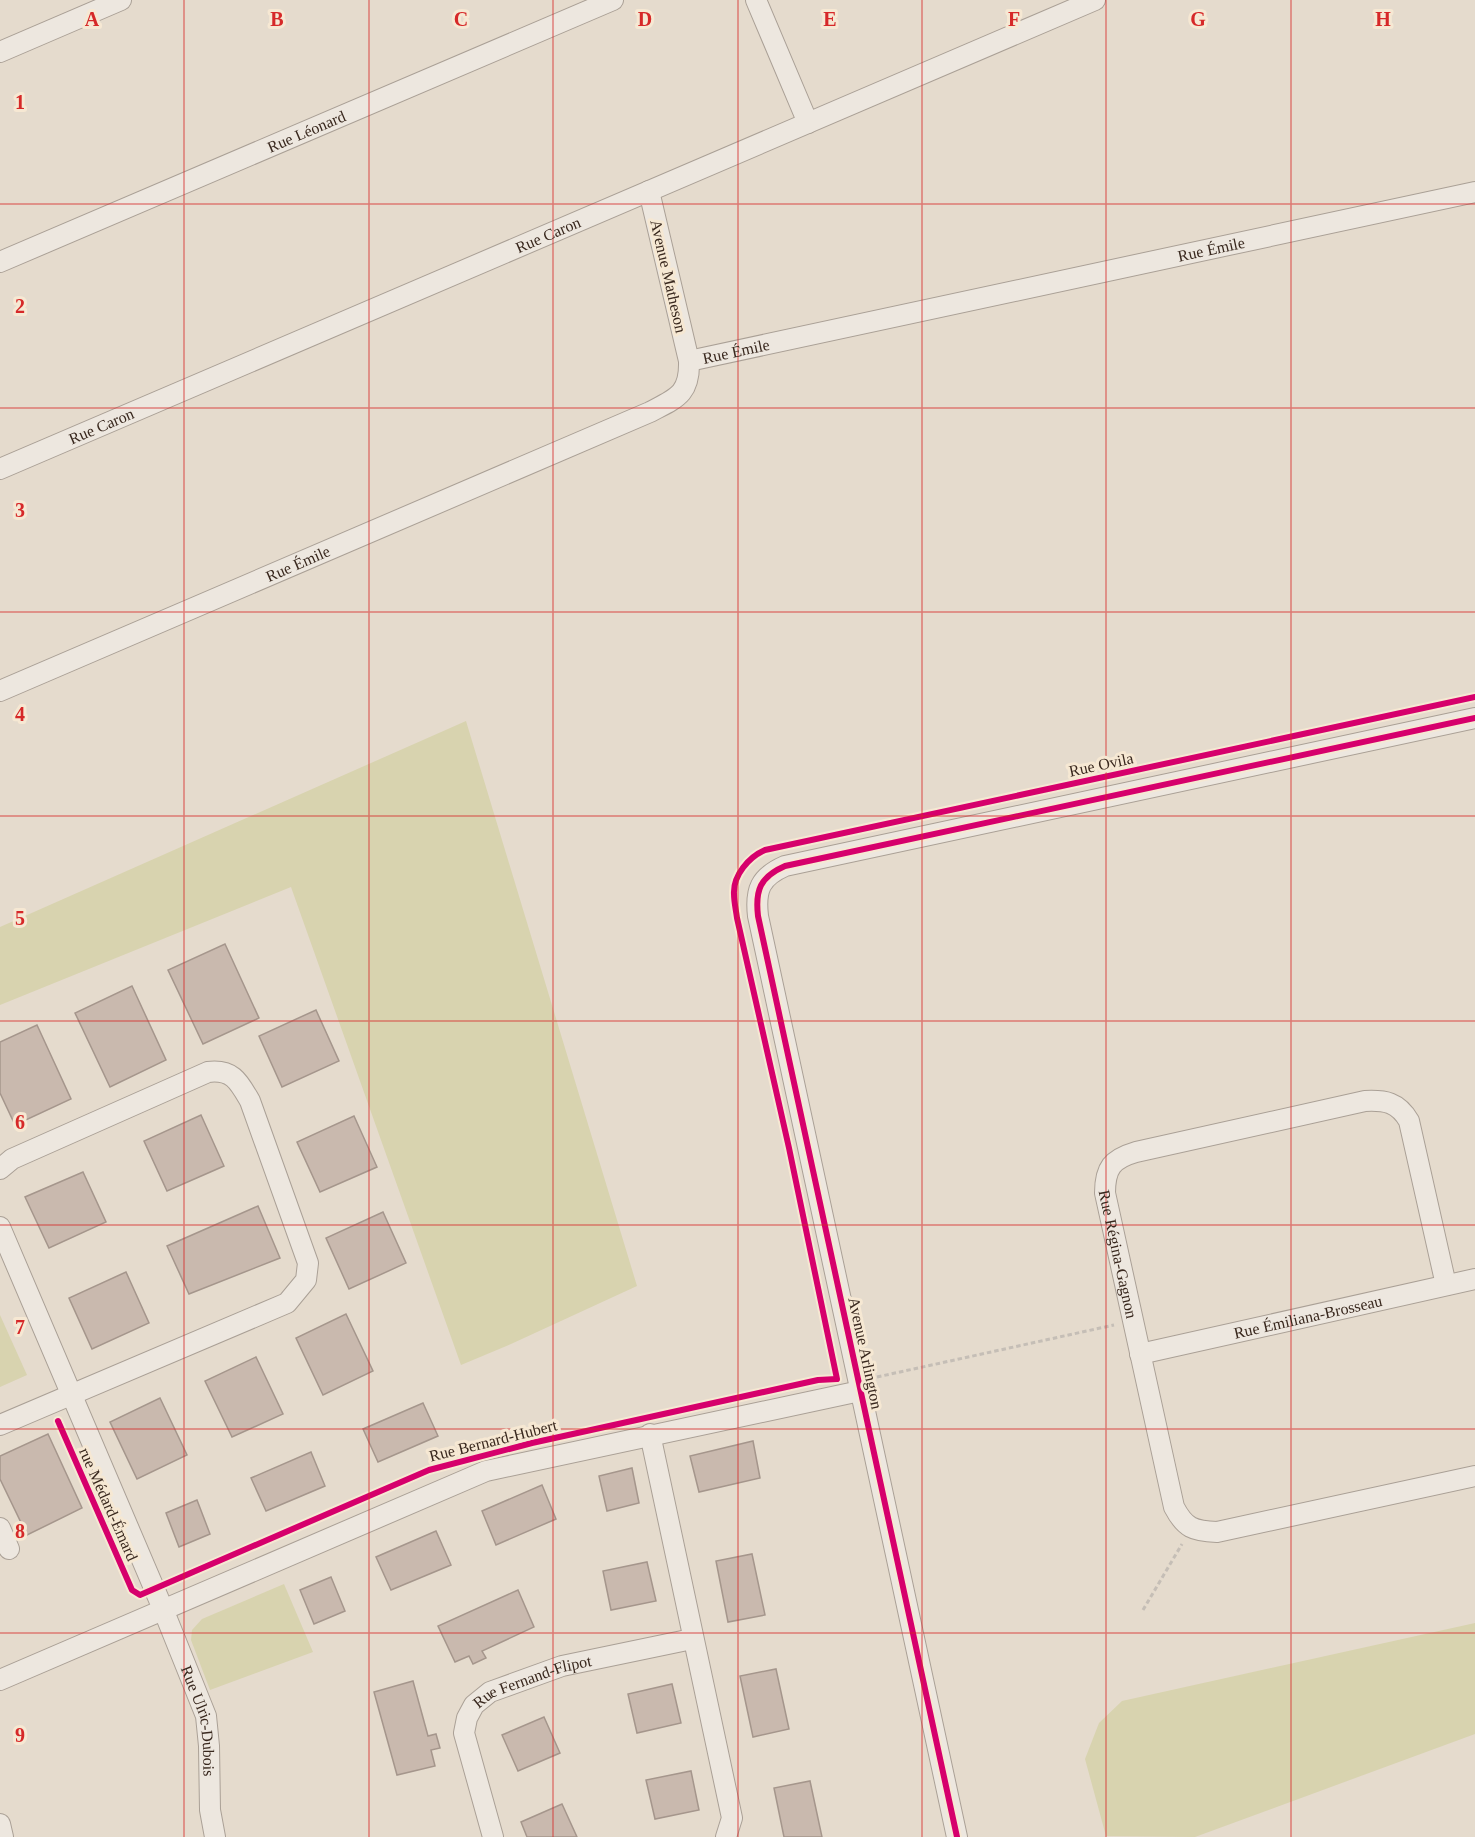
<svg xmlns="http://www.w3.org/2000/svg" width="1475" height="1837" font-family="Georgia,serif">
	<style>
		.green { fill: #d8d3af }
		.building { fill: #c9b9ae; stroke: #a5968c; stroke-width: 1.5 }
		.lines { fill: none; stroke-linecap: round; stroke-linejoin: round }
		.minor-casing { stroke: #aaa096; stroke-width: 22 }
		.path { stroke: #c5beb6; stroke-width: 3; stroke-dasharray: 4.5 3; stroke-linecap: butt }
		.minor { stroke: #ede7df; stroke-width: 20 }
		.cycleway-casing { stroke: #f6e8d3; stroke-width: 10 }
		.cycleway { stroke: #d6006c; stroke-width: 6 }
		.grid { fill: none; stroke: #d62828; stroke-width: 1.5; stroke-opacity: 0.55 }
		.labels { text-anchor: middle; stroke-width: 6; stroke-linejoin: round; paint-order: stroke }
		.street-label { font-size: 16px; fill: #39281e; stroke: #f6e8d3 }
		.grid-label { font-size: 20px; text-anchor: middle; font-weight: bold; fill: #d62828; stroke: #f6e8d3; stroke-width: 6; stroke-linejoin: round; paint-order: stroke }
	</style>
	<rect width="100%" height="100%" fill="#e5dbcd"/>
	<g class="green">
		<path d="M 466,721 L 637,1286 L 511,1344 L 461,1365 L 291,887 L 0,1005 L 0,927 Z"/>
		<path d="M 0,1315 L 27,1375 L 0,1387 Z"/>
		<path d="M 284,1584 L 313,1652 L 210,1690 L 191,1640 L 192,1630 L 202,1619 Z"/>
		<path d="M 1475,1623 L 1475,1734 L 1195,1837 L 1106,1836 L 1085,1759 L 1099,1723 L 1122,1701 Z"/>
	</g>
	<g class="building">
		<path d="M 225,944 L 259,1018 L 203,1044 L 168,970 Z"/>
		<path d="M 132,986 L 166,1060 L 110,1087 L 75,1013 Z"/>
		<path d="M 316,1010 L 339,1061 L 282,1087 L 259,1036 Z"/>
		<path d="M 37,1025 L 71,1099 L 15,1125 L 0,1093 L 0,1042 Z"/>
		<path d="M 201,1115 L 224,1166 L 167,1191 L 144,1141 Z"/>
		<path d="M 354,1116 L 377,1167 L 320,1192 L 297,1142 Z"/>
		<path d="M 83,1172 L 106,1222 L 49,1248 L 25,1197 Z"/>
		<path d="M 258,1206 L 280,1258 L 189,1294 L 167,1246 Z"/>
		<path d="M 383,1212 L 406,1263 L 349,1289 L 326,1238 Z"/>
		<path d="M 126,1272 L 149,1323 L 92,1349 L 69,1298 Z"/>
		<path d="M 346,1314 L 373,1371 L 323,1395 L 296,1338 Z"/>
		<path d="M 256,1357 L 283,1414 L 232,1437 L 205,1381 Z"/>
		<path d="M 160,1398 L 187,1455 L 137,1479 L 110,1422 Z"/>
		<path d="M 423,1403 L 438,1436 L 378,1462 L 363,1429 Z"/>
		<path d="M 48,1434 L 82,1508 L 27,1535 L 0,1479 L 0,1456 Z"/>
		<path d="M 753,1441 L 760,1478 L 699,1492 L 690,1456 Z"/>
		<path d="M 311,1452 L 325,1486 L 266,1511 L 251,1478 Z"/>
		<path d="M 632,1468 L 639,1503 L 607,1511 L 599,1476 Z"/>
		<path d="M 542,1485 L 556,1519 L 496,1545 L 482,1511 Z"/>
		<path d="M 197,1500 L 210,1534 L 179,1547 L 166,1513 Z"/>
		<path d="M 436,1531 L 451,1565 L 391,1590 L 376,1557 Z"/>
		<path d="M 752,1554 L 765,1615 L 728,1622 L 716,1561 Z"/>
		<path d="M 647,1562 L 656,1601 L 611,1610 L 603,1571 Z"/>
		<path d="M 331,1577 L 345,1611 L 314,1624 L 300,1590 Z"/>
		<path d="M 518,1590 L 534,1627 L 482,1651 L 486,1658 L 473,1664 L 469,1656 L 455,1662 L 438,1626 Z"/>
		<path d="M 776,1669 L 789,1729 L 753,1737 L 740,1676 Z"/>
		<path d="M 413,1681 L 428,1736 L 436,1734 L 440,1748 L 431,1750 L 435,1766 L 397,1775 L 374,1692 Z"/>
		<path d="M 672,1684 L 681,1723 L 637,1733 L 628,1694 Z"/>
		<path d="M 544,1717 L 560,1753 L 518,1771 L 502,1735 Z"/>
		<path d="M 691,1771 L 699,1810 L 655,1819 L 646,1780 Z"/>
		<path d="M 810,1781 L 822,1837 L 784,1837 L 774,1788 Z"/>
		<path d="M 562,1804 L 577,1837 L 527,1837 L 521,1822 Z"/>
	</g>
	<g class="lines">
		<defs>
			<g id="minor">
				<path d="M 756,0 L 808,123"/>
				<path d="M 0,52 L 121,0"/>
				<path id="s1" d="M 0,262 L 613,0"/>
				<path id="s2" d="M 689,361 L 1475,192"/>
				<path id="s3" d="M 0,469 L 1095,0"/>
				<path id="s4" d="M 0,691 L 650,412 C 677,398 690,394 689,361 L 649,191"/>
				<path d="M 0,1169 L 12,1159 L 208,1072 C 233,1069 239,1082 250,1101 L 308,1263 L 306,1280 L 287,1303 L 0,1425"/>
				<path id="s5" d="M 0,1227 L 163,1609 L 206,1716 L 209,1746 L 210,1810 L 215,1837"/>
				<path id="s6" d="M 1446,1285 L 1409,1121 C 1398,1102 1385,1100 1365,1101 L 1136,1152 C 1112,1159 1105,1168 1105,1193 L 1174,1507 C 1185,1528 1193,1531 1217,1532 L 1475,1476"/>
				<path id="s7" d="M 1140,1354 L 1475,1279"/>
				<path d="M 650,1434 L 732,1818 L 726,1837"/>
				<path d="M 0,1528 L 9,1549"/>
				<path d="M 0,1680 L 486,1471 L 860,1391"/>
				<path d="M 0,1824 L 3,1837"/>
				<path id="s8" d="M 493,1837 L 464,1733 L 467,1718 L 474,1705 L 490,1692 L 562,1666 L 692,1639"/>
				<path d="M 957,1837 L 758,916 C 755,890 760,877 785,866 L 1475,718"/>
			</g>
		</defs>
		<use href="#minor" class="minor-casing"/>
		<g class="path">
			<path d="M 877,1377 L 1114,1325"/>
			<path d="M 1143,1610 L 1182,1544"/>
		</g>
		<use href="#minor" class="minor"/>
		<defs>
			<g id="cycleway">
				<path d="M 58,1421 L 132,1590 L 140,1595 L 429,1470 L 532,1443 L 818,1380 L 837,1379 L 789,1148 L 737,918 C 736,910 734,902 734,894 C 733,875 749,857 765,850 L 1475,697"/>
				<path d="M 957,1837 L 758,916 C 755,890 760,877 785,866 L 1475,718"/>
			</g>
		</defs>
		<use href="#cycleway" class="cycleway-casing"/>
		<use href="#cycleway" class="cycleway"/>
	</g>
	<path class="grid" d="M 184,0 L 184,1837M 369,0 L 369,1837M 553,0 L 553,1837M 738,0 L 738,1837M 922,0 L 922,1837M 1106,0 L 1106,1837M 1291,0 L 1291,1837M 0,204 L 1475,204M 0,408 L 1475,408M 0,612 L 1475,612M 0,816 L 1475,816M 0,1021 L 1475,1021M 0,1225 L 1475,1225M 0,1429 L 1475,1429M 0,1633 L 1475,1633"/>
	<g class="labels">
		<g class="street-label">
			<text dy="6" stroke="none"><textPath href="#s1" startOffset="333">Rue Léonard</textPath></text>
			<text dy="6" stroke="none"><textPath href="#s3" startOffset="596">Rue Caron</textPath></text>
			<text dy="6" stroke="none"><textPath href="#s2" startOffset="534">Rue Émile</textPath></text>
			<text transform="translate(669 276) rotate(77)" y="6">Avenue Matheson</text>
			<text dy="6" stroke="none"><textPath href="#s2" startOffset="48">Rue Émile</textPath></text>
			<text dy="6" stroke="none"><textPath href="#s3" startOffset="110">Rue Caron</textPath></text>
			<text dy="6" stroke="none"><textPath href="#s4" startOffset="324">Rue Émile</textPath></text>
			<text transform="translate(1101 764) rotate(-12)" y="6">Rue Ovila</text>
			<text dy="6" stroke="none"><textPath href="#s6" startOffset="574">Rue Régina-Gagnon</textPath></text>
			<text dy="6" stroke="none"><textPath href="#s7" startOffset="172">Rue Émiliana-Brosseau</textPath></text>
			<text transform="translate(866 1353) rotate(78)" y="6">Avenue Arlington</text>
			<text transform="translate(493 1440) rotate(-14)" y="6">Rue Bernard-Hubert</text>
			<text transform="translate(109 1504) rotate(66)" y="6">rue Médard-Émard</text>
			<text dy="6" stroke="none"><textPath href="#s8" startOffset="202">Rue Fernand-Flipot</textPath></text>
			<text dy="6" stroke="none"><textPath href="#s5" startOffset="534">Rue Ulric-Dubois</textPath></text>
		</g>
	</g>
	<g class="grid-label">
		<text x="92" y="26">A</text>
		<text x="277" y="26">B</text>
		<text x="461" y="26">C</text>
		<text x="645" y="26">D</text>
		<text x="830" y="26">E</text>
		<text x="1014" y="26">F</text>
		<text x="1198" y="26">G</text>
		<text x="1383" y="26">H</text>
		<text x="20" y="109">1</text>
		<text x="20" y="313">2</text>
		<text x="20" y="517">3</text>
		<text x="20" y="721">4</text>
		<text x="20" y="925">5</text>
		<text x="20" y="1129">6</text>
		<text x="20" y="1334">7</text>
		<text x="20" y="1538">8</text>
		<text x="20" y="1742">9</text>
	</g>
</svg>
